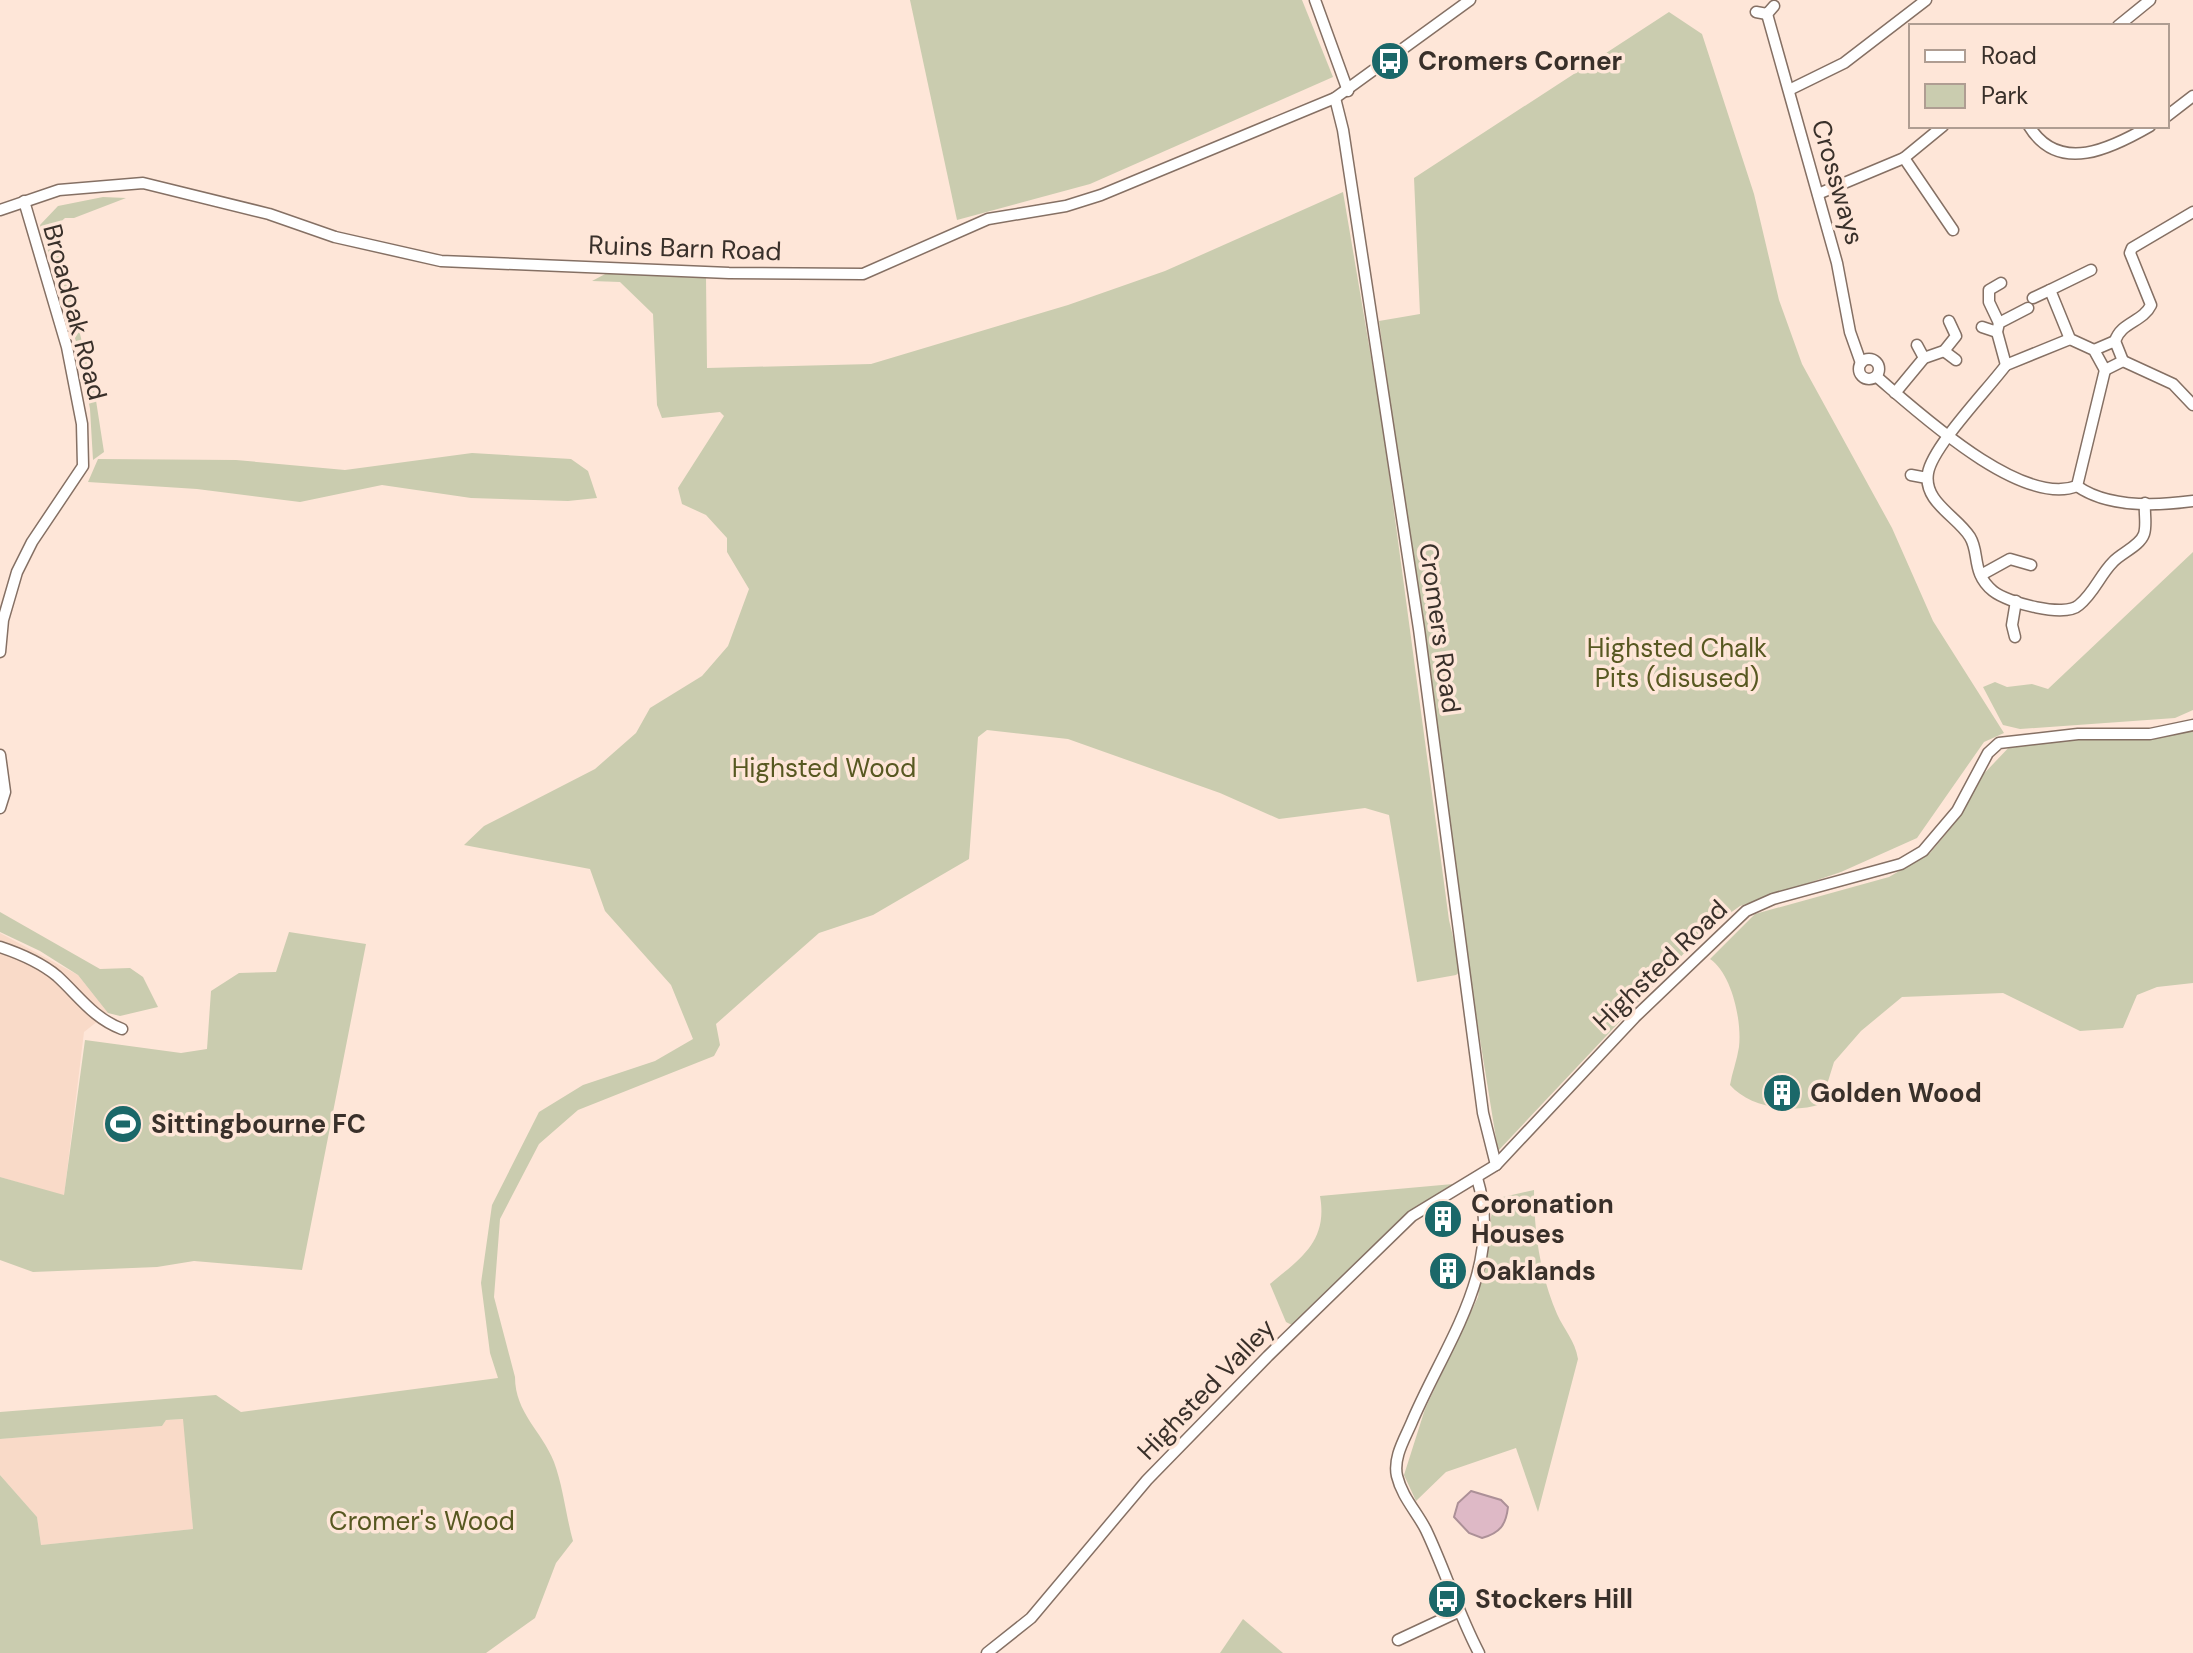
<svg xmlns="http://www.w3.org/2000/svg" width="2193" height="1653" font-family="'DM Sans',sans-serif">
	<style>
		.built { fill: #f9dac8 }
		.green { fill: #caccaf }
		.water { fill: #deb9c6; stroke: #ac9097; stroke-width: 2 }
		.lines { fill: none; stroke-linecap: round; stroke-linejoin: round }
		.minor-casing { stroke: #857064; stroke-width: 13 }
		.minor { stroke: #fff; stroke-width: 10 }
		.labels { text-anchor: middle; stroke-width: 7; stroke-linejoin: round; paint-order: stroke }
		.poi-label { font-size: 26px; font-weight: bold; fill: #39302a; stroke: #fee6d8; text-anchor: start }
		.street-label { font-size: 26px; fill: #39302a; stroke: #fee6d8 }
		.park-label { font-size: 26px; fill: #575821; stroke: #fee6d8 }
	</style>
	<rect width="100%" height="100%" fill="#fee6d8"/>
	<g class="built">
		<path d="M 0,933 L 78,975 L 108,1013 L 84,1032 L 64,1196 L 0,1177 Z"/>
		<path d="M 184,1419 L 193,1529 L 41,1545 L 37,1517 L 0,1475 L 0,1439 L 162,1426 L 166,1420 Z"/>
	</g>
	<g class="green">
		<path d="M 910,0 L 1302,0 L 1333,77 L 1090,184 L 957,220 Z"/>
		<path d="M 1669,12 L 1702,34 L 1754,194 L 1779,300 L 1802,364 L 1892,528 L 1933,621 L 2004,733 L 1984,742 L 1917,838 L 1841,872 L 1740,906 L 1705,931 L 1498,1151 L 1469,971 L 1379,321 L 1420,314 L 1414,178 Z"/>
		<path d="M 1343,192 L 1382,422 L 1449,920 L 1461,971 L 1456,975 L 1417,982 L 1389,815 L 1365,808 L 1279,819 L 1220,793 L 1068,739 L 987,730 L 978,737 L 969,859 L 873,915 L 819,933 L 716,1024 L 720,1045 L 714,1056 L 578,1110 L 539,1144 L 500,1219 L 494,1297 L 515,1377 C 515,1413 542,1431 554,1462 C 563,1486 566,1516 573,1541 L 556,1563 L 535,1618 L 486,1653 L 0,1653 L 0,1475 L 37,1517 L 41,1545 L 193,1529 L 183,1419 L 166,1420 L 162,1426 L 0,1439 L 0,1412 L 216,1395 L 241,1412 L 498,1378 L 490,1353 L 481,1283 L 492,1205 L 539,1112 L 583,1085 L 655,1061 L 693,1039 L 671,985 L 605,911 L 590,869 L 464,845 L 484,826 L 595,769 L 636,733 L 650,708 L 702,676 L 728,646 L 749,589 L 727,552 L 727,538 L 706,515 L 682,504 L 678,488 L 724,416 L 720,412 L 662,418 L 657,405 L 653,314 L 620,282 L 592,281 L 609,272 L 706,277 L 707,368 L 871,364 L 1068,305 L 1165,271 Z"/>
		<path d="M 103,197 L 126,198 L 74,218 L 65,218 L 57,225 L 59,250 L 95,394 L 104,452 L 93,460 L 90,409 L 79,351 L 40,225 L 58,206 Z"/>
		<path d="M 472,453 L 571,459 L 588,471 L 597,498 L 568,501 L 471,498 L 382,485 L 300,502 L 197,489 L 88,482 L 98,459 L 236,460 L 345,470 Z"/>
		<path d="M 2193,552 L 2193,710 L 2175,718 L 2020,729 L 2003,725 L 1983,687 L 1995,682 L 2007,687 L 2032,684 L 2048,689 Z"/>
		<path d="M 2193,730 L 2193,983 L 2157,987 L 2137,995 L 2123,1028 L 2080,1031 L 2003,993 L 1902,997 L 1861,1031 L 1834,1062 L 1821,1104 C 1793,1114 1750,1108 1730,1085 C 1732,1073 1737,1060 1739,1047 C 1742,1021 1732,974 1710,959 L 1755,914 L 1889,877 L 1930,853 L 1955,823 L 1975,783 L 2014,742 L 2150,737 Z"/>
		<path d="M 0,912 L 100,969 L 130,968 L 143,977 L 158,1007 L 120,1016 L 108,1013 L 78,975 L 40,951 L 0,932 Z"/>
		<path d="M 289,932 L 366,944 L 302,1270 L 194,1261 L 157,1267 L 33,1272 L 0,1260 L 0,1177 L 64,1195 L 85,1040 L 181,1053 L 207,1049 L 211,991 L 239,973 L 276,972 Z"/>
		<path d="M 1453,1184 L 1411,1213 L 1292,1325 L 1286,1322 L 1270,1284 C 1301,1258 1328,1241 1320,1196 Z"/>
		<path d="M 1534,1190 C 1534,1231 1540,1275 1557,1314 C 1564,1330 1575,1340 1578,1359 L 1538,1512 L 1516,1448 L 1446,1472 L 1416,1501 L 1404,1475 L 1425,1409 L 1478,1297 L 1494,1199 Z"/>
		<path d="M 1243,1619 L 1283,1653 L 1220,1653 Z"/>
	</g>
	<path class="water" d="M 1471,1491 L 1501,1500 L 1508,1507 C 1506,1525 1500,1533 1482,1538 L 1469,1533 L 1454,1517 L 1458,1503 Z"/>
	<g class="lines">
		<defs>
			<g id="minor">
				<path d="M 1315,0 L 1348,91"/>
				<path d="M 1756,12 L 1767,14 L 1774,6"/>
				<path d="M 1767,14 L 1837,263 L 1850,332 L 1861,363"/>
				<path d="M 2118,26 L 2150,0"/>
				<path d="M 1789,90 L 1844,63 L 1926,0"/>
				<path d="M 1335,98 L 1343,130 L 1419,629 L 1483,1113 L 1496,1165"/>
				<path d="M 2167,116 L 2193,96"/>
				<path d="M 2029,126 C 2059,175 2112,148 2150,126"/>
				<path d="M 1904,158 L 1953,230"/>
				<path d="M 1818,194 L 1904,158 L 1943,126"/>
				<path d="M 0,210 L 59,190 L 143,183 L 269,214 L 335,237 L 441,261 L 729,273 L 863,274 L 988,219 L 1066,206 L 1101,195 L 1335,98 L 1470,0"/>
				<path d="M 2091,270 L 2050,290 L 2070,339 L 2094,350 L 2105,370"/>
				<path d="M 2033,298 L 2050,290"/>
				<path d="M 1999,323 L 1989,302 L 1989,290 L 2001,283"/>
				<path d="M 1982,327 L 1997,332"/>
				<path d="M 2115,341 C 2121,322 2143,322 2151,305 L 2130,253 L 2132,248 L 2193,212"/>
				<path d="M 1917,345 L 1924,358"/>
				<path d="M 2094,350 L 2115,341 L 2123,361"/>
				<path d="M 1944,351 L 1956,360"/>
				<circle cx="1869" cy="369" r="10"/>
				<path d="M 2006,365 C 1989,388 1932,447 1928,473 C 1923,502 1957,516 1970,537 C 1980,553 1971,573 1993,591 C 2008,603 2065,618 2079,605 C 2094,593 2100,575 2113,562 C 2121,553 2140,546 2144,534 C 2147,525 2144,513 2145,503"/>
				<path d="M 2006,365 L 1997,332 L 1999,323 L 2028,308"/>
				<path d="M 2006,365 L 2070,339"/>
				<path d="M 2105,370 L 2123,361 L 2173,384 L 2193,405"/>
				<path d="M 1877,377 C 1917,411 2021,508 2077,486 C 2108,508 2156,506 2193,501"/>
				<path d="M 1895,393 L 1924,358 L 1944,351 L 1956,336 L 1949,321"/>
				<path d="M 1911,475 L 1927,478"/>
				<path d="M 2077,486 L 2105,370"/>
				<path d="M 1981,575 L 2010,559 L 2031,565"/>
				<path d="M 2015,637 L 2012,625 L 2016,601"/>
				<path d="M 0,652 L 3,620 L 17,572 L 32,542 L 83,466 L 82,424 L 67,347 L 24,201"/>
				<path d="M 0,755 L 5,792 L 0,808"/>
				<path d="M 0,947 C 21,954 40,962 57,976 C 79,996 93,1018 122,1029"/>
				<path d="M 1477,1178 C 1505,1269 1444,1345 1411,1424 C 1404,1440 1393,1458 1397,1476 C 1402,1497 1417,1512 1426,1530 C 1445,1570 1458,1613 1479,1653"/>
				<path d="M 1398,1640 L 1458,1612"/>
				<path d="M 987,1653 L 1031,1618 L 1147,1480 L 1268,1356 L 1412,1216 L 1496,1165 L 1635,1017 L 1746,911 L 1773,899 L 1901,864 L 1923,851 L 1957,811 L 1988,753 L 1999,743 L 2078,734 L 2150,734 L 2193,725"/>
			</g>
		</defs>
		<use href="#minor" class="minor-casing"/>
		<use href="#minor" class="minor"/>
	</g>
	<defs>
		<symbol id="bus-disc" viewBox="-11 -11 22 22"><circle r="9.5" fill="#1b6869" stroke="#fee6d8"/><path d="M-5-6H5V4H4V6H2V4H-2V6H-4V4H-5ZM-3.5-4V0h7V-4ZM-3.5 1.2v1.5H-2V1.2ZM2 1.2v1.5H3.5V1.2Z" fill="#fff"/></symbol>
		<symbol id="building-disc" viewBox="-11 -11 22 22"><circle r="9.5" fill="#1b6869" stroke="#fee6d8"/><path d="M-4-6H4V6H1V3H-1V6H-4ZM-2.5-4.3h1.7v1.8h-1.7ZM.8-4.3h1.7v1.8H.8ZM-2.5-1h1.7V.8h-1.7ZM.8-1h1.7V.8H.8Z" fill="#fff"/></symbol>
		<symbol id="stadium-disc" viewBox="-11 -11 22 22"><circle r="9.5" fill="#1b6869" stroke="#fee6d8"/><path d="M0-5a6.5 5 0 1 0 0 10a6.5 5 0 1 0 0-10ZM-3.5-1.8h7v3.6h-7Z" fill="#fff"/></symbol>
	</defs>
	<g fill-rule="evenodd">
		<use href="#bus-disc" x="1368" y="39" width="44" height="44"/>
		<use href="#building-disc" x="1760" y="1071" width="44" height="44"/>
		<use href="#stadium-disc" x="101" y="1102" width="44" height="44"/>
		<use href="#building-disc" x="1421" y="1197" width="44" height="44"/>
		<use href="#building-disc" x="1426" y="1249" width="44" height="44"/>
		<use href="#bus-disc" x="1425" y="1577" width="44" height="44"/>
	</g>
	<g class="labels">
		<g class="poi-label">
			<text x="1418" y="70">Cromers Corner</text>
			<text x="1810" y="1102">Golden Wood</text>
			<text x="151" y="1133">Sittingbourne FC</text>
			<text x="1471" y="1213">Coronation<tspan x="1471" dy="30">Houses</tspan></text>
			<text x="1476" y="1280">Oaklands</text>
			<text x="1475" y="1608">Stockers Hill</text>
		</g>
		<g class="street-label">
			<text transform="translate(1838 182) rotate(74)" y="9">Crossways</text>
			<text transform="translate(685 248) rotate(2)" y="9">Ruins Barn Road</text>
			<text transform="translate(75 312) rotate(75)" y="9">Broadoak Road</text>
			<text transform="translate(1440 628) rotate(82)" y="9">Cromers Road</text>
			<text transform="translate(1660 965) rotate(-44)" y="9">Highsted Road</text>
			<text transform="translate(1206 1389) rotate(-46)" y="9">Highsted Valley</text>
		</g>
		<g class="park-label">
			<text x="1677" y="657">Highsted Chalk<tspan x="1677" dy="30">Pits (disused)</tspan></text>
			<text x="824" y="777">Highsted Wood</text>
			<text x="422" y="1530">Cromer's Wood</text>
		</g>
	</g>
	<rect x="1909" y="24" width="260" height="104" fill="#fee6d8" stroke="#af9d92" stroke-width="2"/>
	<rect x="1925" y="50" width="40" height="12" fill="#ffffff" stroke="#af9d92" stroke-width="2"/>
	<text x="1981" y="64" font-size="24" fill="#39302a">Road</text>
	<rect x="1925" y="84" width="40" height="24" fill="#caccaf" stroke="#af9d92" stroke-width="2"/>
	<text x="1981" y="104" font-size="24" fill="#39302a">Park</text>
</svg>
